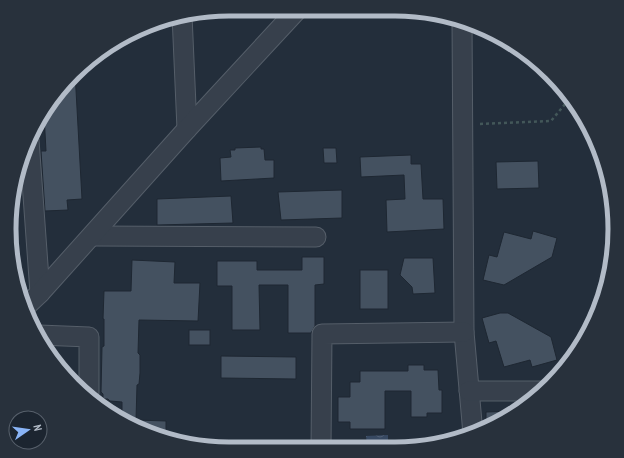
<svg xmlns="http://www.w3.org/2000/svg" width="624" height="458" font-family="'PT Sans Narrow',sans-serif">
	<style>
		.water { fill: url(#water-waves) }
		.building { fill: #445160; stroke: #1e2732 }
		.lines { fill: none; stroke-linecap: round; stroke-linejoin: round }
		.street-casing { stroke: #555e69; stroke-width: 21 }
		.path { stroke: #435759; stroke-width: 2.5; stroke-dasharray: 3 3; stroke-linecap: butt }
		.street { stroke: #37404c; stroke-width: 19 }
		.rim { fill: none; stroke: #b2bbc7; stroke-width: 5 }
	</style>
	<defs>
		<pattern id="water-waves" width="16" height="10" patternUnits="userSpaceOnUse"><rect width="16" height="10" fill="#374962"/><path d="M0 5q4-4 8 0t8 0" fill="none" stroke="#526177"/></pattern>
	</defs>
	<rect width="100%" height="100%" fill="#232e3b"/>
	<path class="water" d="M 388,435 L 388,445 L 367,445 L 366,436 Z"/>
	<g class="building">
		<path d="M 75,72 L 82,199 L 67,200 L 68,210 L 45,211 L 41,151 L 46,151 L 44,114 Z"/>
		<path d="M 261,147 L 261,149 L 264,149 L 265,160 L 274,160 L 274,178 L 221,181 L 220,158 L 231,157 L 230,150 L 235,150 L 235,148 Z"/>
		<path d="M 323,148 L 336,148 L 337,163 L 324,163 Z"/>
		<path d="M 411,155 L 411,164 L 421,164 L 423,199 L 443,199 L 444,229 L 387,232 L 386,200 L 405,199 L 404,175 L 361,177 L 360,157 Z"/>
		<path d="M 538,161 L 539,188 L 497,189 L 496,162 Z"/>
		<path d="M 342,190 L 342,218 L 281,220 L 278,192 Z"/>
		<path d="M 231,196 L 233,223 L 157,225 L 157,199 Z"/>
		<path d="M 533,231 L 557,238 L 552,257 L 504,285 L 483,280 L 489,255 L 497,257 L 504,232 L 531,239 Z"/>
		<path d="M 302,257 L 324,257 L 324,284 L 315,285 L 315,326 L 311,333 L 288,333 L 288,285 L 259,285 L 260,330 L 232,330 L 232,286 L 217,286 L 217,261 L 257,261 L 257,270 L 302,270 Z"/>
		<path d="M 404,258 L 433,258 L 435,293 L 413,294 L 412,287 L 400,275 Z"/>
		<path d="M 132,260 L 175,262 L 174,283 L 200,283 L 198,321 L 139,320 L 138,353 L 140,355 L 140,373 L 139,384 L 137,385 L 136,420 L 166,421 L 166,439 L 158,437 L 119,420 L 122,419 L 122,402 L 110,401 L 108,399 L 103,399 L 103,394 L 101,392 L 102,347 L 104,346 L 104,319 L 103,319 L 104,291 L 131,291 Z"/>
		<rect x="360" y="270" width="28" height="39"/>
		<path d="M 500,313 L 508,313 L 551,337 L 557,360 L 532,367 L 530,360 L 504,367 L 496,341 L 489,343 L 482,318 Z"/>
		<rect x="189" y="330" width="21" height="15"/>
		<path d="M 221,356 L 296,357 L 296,379 L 221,378 Z"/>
		<path d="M 408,365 L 424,365 L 424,370 L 438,370 L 439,390 L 442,390 L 442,413 L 427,413 L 427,417 L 411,417 L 411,391 L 385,391 L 385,429 L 350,429 L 350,422 L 338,422 L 338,397 L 350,397 L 350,382 L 360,382 L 360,371 L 408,371 Z"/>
		<path d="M 516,411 L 507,416 L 486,428 L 486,412 Z"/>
	</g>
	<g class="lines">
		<defs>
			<g id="street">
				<path d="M 182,15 L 187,129"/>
				<path d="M 462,21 L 464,332 L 473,434"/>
				<path d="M 29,140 L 40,293"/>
				<path d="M 92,236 L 316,237"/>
				<path d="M 24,308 L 40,293 L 187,129 L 298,9"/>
				<path d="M 39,335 L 89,337 L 89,393"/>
				<path d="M 469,391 L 540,391"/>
				<path d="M 321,448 L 322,334 L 464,332"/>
			</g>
		</defs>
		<use href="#street" class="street-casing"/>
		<path class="path" d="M 480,124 L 551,121 L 571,97"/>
		<use href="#street" class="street"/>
	</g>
	<path d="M0 0H624V458H0ZM229 16H395A213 213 0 0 1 608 229V229A213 213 0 0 1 395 442H229A213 213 0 0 1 16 229V229A213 213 0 0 1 229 16Z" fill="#28313c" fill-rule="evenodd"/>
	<path class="rim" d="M229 16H395A213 213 0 0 1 608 229V229A213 213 0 0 1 395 442H229A213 213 0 0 1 16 229V229A213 213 0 0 1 229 16Z"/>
	<g transform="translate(28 430) rotate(77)"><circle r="19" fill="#1c2530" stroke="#58616c"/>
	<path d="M0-3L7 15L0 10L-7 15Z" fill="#89b4f6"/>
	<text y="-6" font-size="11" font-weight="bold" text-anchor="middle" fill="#b2bbc7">N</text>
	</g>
</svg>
